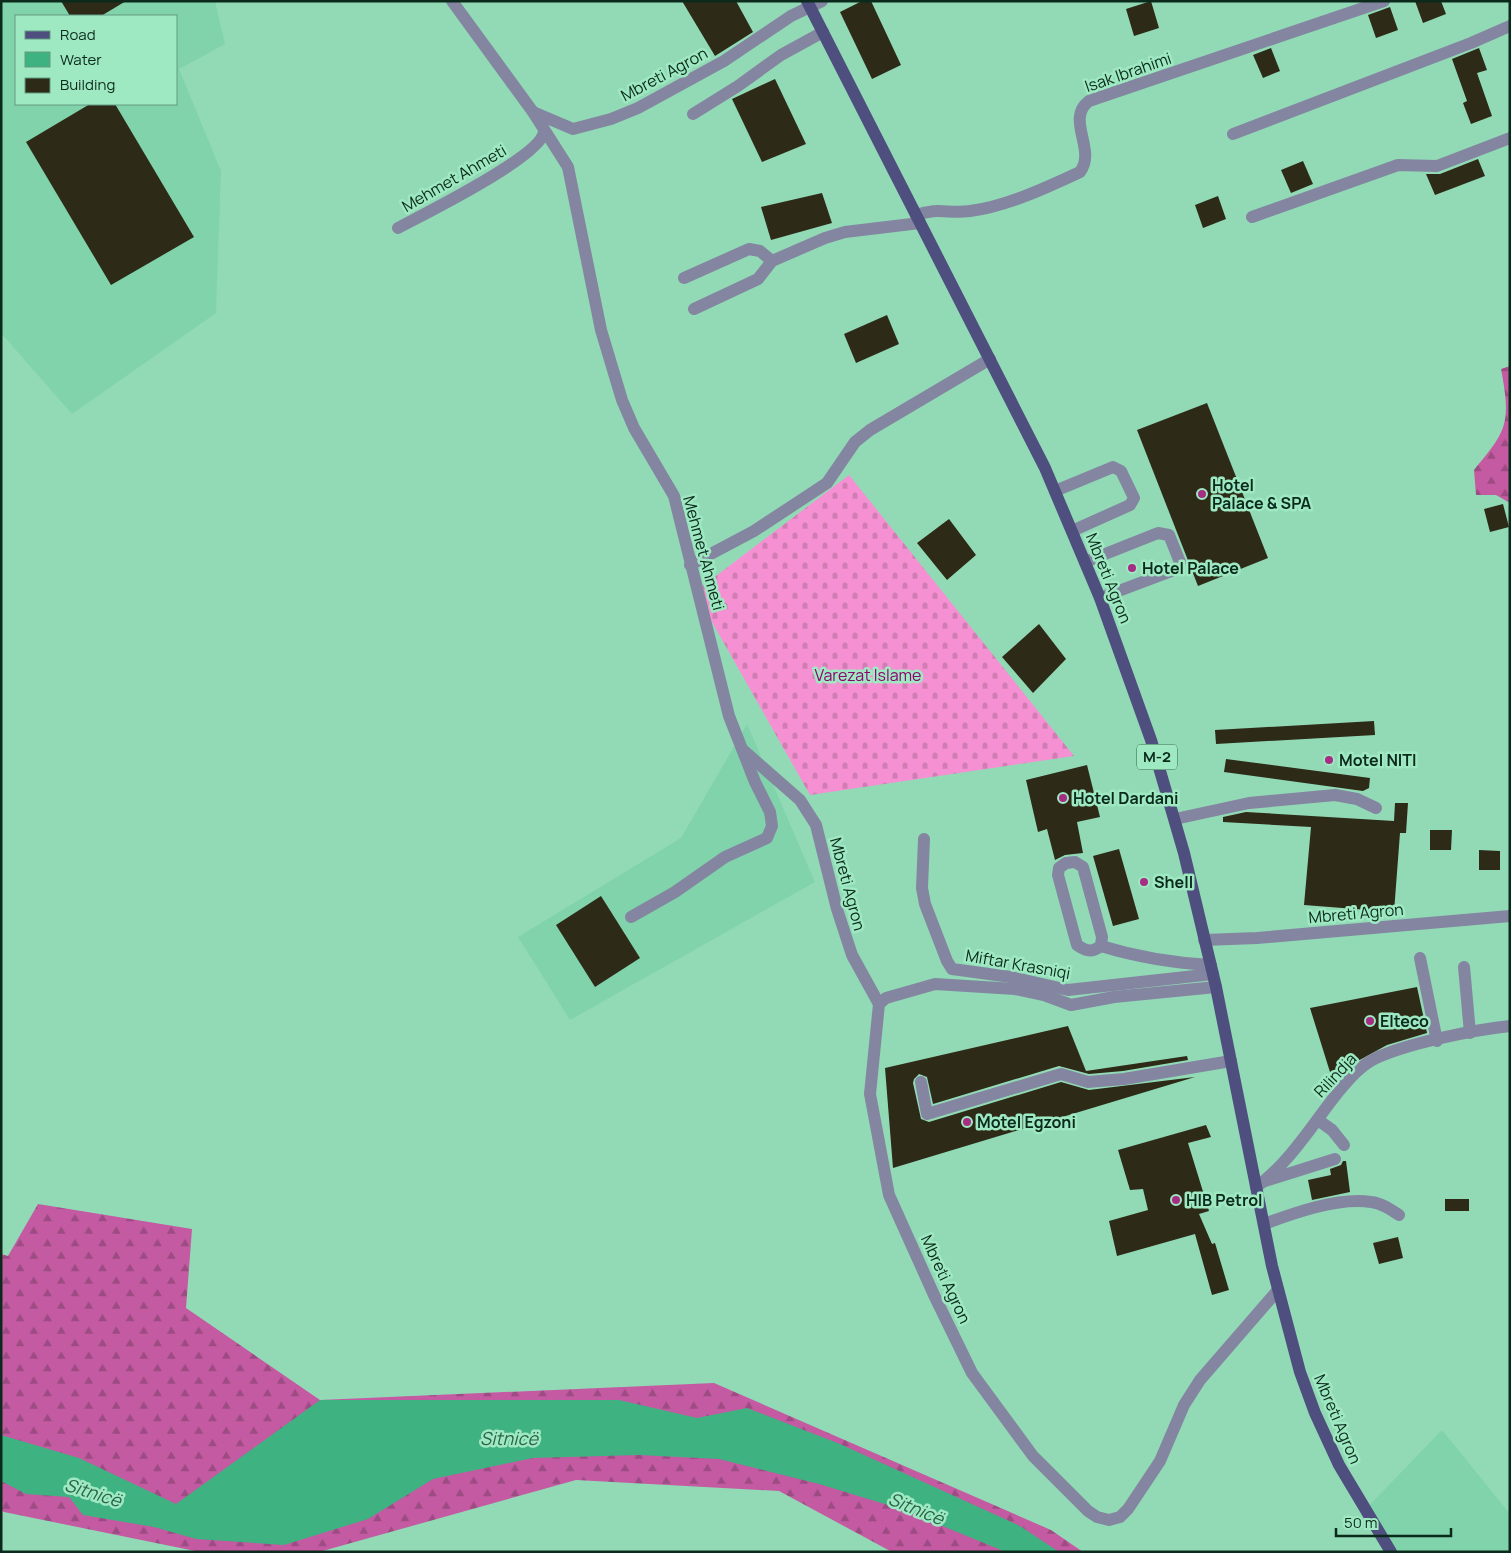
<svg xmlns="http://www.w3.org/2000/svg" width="1511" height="1553" font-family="Manrope,sans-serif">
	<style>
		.built { fill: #81d3ab; fill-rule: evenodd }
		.forest { fill: url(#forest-firs) }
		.cemetery { fill: url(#cemetery-stones) }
		.water { fill: #3eb281 }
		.building { fill: #2d2a17 }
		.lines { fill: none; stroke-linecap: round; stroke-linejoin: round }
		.minor { stroke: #8486a1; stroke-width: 12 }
		.major { stroke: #4e4f7e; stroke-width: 12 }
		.poi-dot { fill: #a62d83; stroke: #9ee8c2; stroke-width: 2 }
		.labels { text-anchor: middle; stroke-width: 5; stroke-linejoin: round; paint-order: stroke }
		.shield { fill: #9ee8c2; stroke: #37634e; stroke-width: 1 }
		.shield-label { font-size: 15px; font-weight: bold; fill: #0b2a1c }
		.street-label { font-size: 16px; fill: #0b2a1c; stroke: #9ee8c2 }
		.poi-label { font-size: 16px; font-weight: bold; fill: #0b2a1c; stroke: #9ee8c2; text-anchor: start }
		.park-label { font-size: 16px; fill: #90006f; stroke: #9ee8c2 }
		.water-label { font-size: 18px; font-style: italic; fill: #29644a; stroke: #9ee8c2 }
	</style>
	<defs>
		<pattern id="forest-firs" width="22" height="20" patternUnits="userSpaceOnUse" patternTransform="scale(1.25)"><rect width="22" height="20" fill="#c45aa2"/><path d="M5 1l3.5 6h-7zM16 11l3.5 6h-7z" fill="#9d4b83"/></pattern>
		<pattern id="cemetery-stones" width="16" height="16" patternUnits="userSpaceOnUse" patternTransform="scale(1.25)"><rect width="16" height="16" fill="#f591d2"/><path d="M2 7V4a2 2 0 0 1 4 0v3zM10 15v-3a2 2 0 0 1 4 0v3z" fill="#d17db4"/></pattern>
	</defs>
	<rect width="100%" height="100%" fill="#92dab6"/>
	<g class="built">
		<path d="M 1,1 L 215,1 L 225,44 L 179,69 L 221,171 L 216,313 L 72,414 L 1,333 ZM 16,16 L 176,16 L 176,104 L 16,104 Z"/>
		<path d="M 747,724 L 815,882 L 570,1020 L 518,937 L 681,838 Z"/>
		<path d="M 1442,1430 L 1510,1514 L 1510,1552 L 1384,1552 L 1361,1514 Z"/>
	</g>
	<g class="forest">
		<path d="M 1510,366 L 1510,503 L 1496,495 L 1476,495 L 1474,470 C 1508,430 1511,422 1501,369 Z"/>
		<path d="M 38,1204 L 192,1229 L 186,1308 L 320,1400 L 714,1383 L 1051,1530 L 1083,1552 L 892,1552 L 779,1491 L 576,1480 L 319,1552 L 200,1552 L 4,1512 L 1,1510 L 1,1254 L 8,1256 Z"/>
	</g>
	<path class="cemetery" d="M 849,475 L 1074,756 L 810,795 L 695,592 Z"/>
	<path class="water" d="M 320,1400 L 619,1400 L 697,1418 L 747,1408 L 840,1444 L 1020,1526 L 1059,1552 L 1006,1552 L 901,1509 L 819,1484 L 719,1459 L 639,1455 L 533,1458 L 433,1479 L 368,1519 L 284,1545 L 196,1539 L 154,1527 L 83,1515 L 69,1497 L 26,1494 L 1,1481 L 1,1435 L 79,1458 L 176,1504 Z"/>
	<g class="building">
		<path d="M 61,1 L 126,1 L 101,16 L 70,16 Z"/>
		<path d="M 682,1 L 736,1 L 753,32 L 715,56 Z"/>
		<path d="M 862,1 L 871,1 L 901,65 L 872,79 L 840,12 Z"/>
		<path d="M 1151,1 L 1159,28 L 1134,36 L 1126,9 Z"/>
		<path d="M 1415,1 L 1441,1 L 1446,14 L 1423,23 Z"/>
		<path d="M 1390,7 L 1398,30 L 1376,38 L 1368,15 Z"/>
		<path d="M 1271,48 L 1280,71 L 1263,78 L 1253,55 Z"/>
		<path d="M 1479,48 L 1487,70 L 1477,73 L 1492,116 L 1471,124 L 1463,103 L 1467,101 L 1452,59 Z"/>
		<path d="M 775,79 L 806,144 L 762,162 L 732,99 Z"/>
		<path d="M 90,104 L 115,104 L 194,237 L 111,285 L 26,142 Z"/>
		<path d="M 1478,159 L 1485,176 L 1435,195 L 1426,174 L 1440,174 Z"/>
		<path d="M 1303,161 L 1313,184 L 1291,193 L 1281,170 Z"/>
		<path d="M 822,193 L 832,223 L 771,240 L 761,207 Z"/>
		<path d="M 1218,196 L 1226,219 L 1203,228 L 1195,205 Z"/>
		<path d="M 887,315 L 899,344 L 856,363 L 844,334 Z"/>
		<path d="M 1207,403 L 1268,558 L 1198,586 L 1137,430 Z"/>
		<path d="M 1503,504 L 1509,527 L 1490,532 L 1484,509 Z"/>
		<path d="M 949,519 L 976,555 L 947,580 L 917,543 Z"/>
		<path d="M 1039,624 L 1066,659 L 1033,693 L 1002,657 Z"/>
		<path d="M 1374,721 L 1375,735 L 1216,744 L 1215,730 Z"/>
		<path d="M 1226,759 L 1370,778 L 1369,788 L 1363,791 L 1224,772 Z"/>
		<path d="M 1087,765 L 1100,817 L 1077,822 L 1083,853 L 1065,855 L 1055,860 L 1047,829 L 1038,832 L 1026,780 Z"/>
		<path d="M 1395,803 L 1408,803 L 1406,833 L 1400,833 L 1394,912 L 1304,905 L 1311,827 L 1223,822 L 1223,817 L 1246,812 L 1394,821 Z"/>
		<path d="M 1430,830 L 1452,830 L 1451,850 L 1430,850 Z"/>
		<path d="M 1119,849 L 1139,919 L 1113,926 L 1093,856 Z"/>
		<path d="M 1479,850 L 1500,851 L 1500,870 L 1479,870 Z"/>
		<path d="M 601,896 L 640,958 L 595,987 L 556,925 Z"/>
		<path d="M 1417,987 L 1427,1033 L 1387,1045 L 1356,1062 L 1330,1072 L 1310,1008 Z"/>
		<path d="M 1068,1026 L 1086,1071 L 1187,1056 L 1188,1060 L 1123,1071 L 1089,1074 L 1059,1066 L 933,1104 L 927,1077 L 919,1074 L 914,1079 L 913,1083 L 921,1119 L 929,1122 L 1061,1082 L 1089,1090 L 1195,1077 L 893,1168 L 885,1068 Z"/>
		<path d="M 1206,1125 L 1211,1137 L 1188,1143 L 1209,1211 L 1199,1214 L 1212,1244 L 1215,1243 L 1229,1290 L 1212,1295 L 1195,1234 L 1117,1256 L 1109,1221 L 1148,1210 L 1143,1189 L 1130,1190 L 1118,1150 Z"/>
		<path d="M 1343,1161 L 1346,1161 L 1350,1192 L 1312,1200 L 1308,1180 L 1331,1175 L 1330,1169 L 1341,1165 Z"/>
		<rect x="1445" y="1199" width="24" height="12"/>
		<path d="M 1398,1237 L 1403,1258 L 1379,1264 L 1373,1243 Z"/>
	</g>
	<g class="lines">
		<g class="minor">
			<path d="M 452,1 L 533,112 L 568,167 L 601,330 L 622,400 L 634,428 L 674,496 L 729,716 L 755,782 L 770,812 L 772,826 L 767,838 L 725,857 L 675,892 L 631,917"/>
			<path d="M 533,112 L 573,129 L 611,119 L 638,108 L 724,61 L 791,16 L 822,1"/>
			<path d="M 693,114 L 738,86 L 781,55 L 823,32"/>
			<path d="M 1233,134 L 1471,43 L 1510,26"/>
			<path d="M 916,215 C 938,207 949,214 970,211 C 1005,207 1048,187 1080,172 C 1097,150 1065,119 1089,101 L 1384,1"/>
			<path d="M 1252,217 L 1398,165 L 1437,166 L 1510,138"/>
			<path d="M 398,228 C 424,214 540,157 544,132"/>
			<path d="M 684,278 L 749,249 L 760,251 L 772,261"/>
			<path d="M 694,309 L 758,279 L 772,261 L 825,238 L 845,232 L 920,223"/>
			<path d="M 1055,491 L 1113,467 L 1121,471 L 1134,498 L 1130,505 L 1072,531"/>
			<path d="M 1085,562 L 1158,533 L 1169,535 L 1180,562 L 1177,569 L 1100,598"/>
			<path d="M 690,565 L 754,531 L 827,483 L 855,442 L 870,430 L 990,359"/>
			<path d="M 743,750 L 800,800 L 816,825 L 837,909 L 852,955 L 879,1004 L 870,1094 L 889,1195 L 934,1295 L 972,1373 L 1033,1456 L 1088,1511 L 1097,1517 L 1109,1520 L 1120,1517 L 1128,1509 L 1160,1461 L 1184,1405 L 1200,1380 L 1278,1290"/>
			<path d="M 1175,819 L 1249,803 L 1335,795 L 1357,799 L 1376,808"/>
			<path d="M 924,839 L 922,888 L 925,904 L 947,961 L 952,969 L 1011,977 L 1068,990 L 1213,974"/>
			<path d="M 1075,862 L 1083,867 L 1102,937 L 1101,946 C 1091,953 1086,951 1077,945 L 1058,875 L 1059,868 L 1066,863 Z"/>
			<path d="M 1204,940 L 1257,938 L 1510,916"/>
			<path d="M 1101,946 C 1137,957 1173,963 1211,965"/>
			<path d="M 1420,958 L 1437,1041"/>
			<path d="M 1464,967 L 1470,1033"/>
			<path d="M 879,1004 L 886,998 L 935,984 L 1015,989 L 1044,995 L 1071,1005 L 1114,997 L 1216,987"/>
			<path d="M 921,1082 L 927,1114 L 1061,1074 L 1088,1082 L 1124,1079 L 1231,1061"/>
			<path d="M 1318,1120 L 1332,1130 L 1344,1145"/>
			<path d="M 1265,1181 L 1335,1159"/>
			<path d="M 1256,1187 C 1289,1164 1314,1122 1339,1091 C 1349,1079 1361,1065 1376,1058 C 1409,1043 1473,1030 1510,1026"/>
			<path d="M 1264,1224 C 1294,1213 1338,1197 1371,1202 C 1381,1203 1390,1209 1399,1215"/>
		</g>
		<path class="major" d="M 807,1 L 1045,468 L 1100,598 L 1151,740 L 1184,853 L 1216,987 L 1272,1266 L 1300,1372 L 1315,1413 L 1339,1465 L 1391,1552"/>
	</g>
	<g class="poi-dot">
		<circle cx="1202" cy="494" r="5"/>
		<circle cx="1132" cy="568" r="5"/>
		<circle cx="1329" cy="760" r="5"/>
		<circle cx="1063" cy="798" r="5"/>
		<circle cx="1144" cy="882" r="5"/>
		<circle cx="1370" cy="1021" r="5"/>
		<circle cx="967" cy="1122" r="5"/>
		<circle cx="1176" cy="1200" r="5"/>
	</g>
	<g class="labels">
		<rect class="shield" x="1137" y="744.5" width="40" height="25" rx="4"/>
		<g class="shield-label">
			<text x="1157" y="762">M-2</text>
		</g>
		<g class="street-label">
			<text transform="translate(1128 72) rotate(-19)" y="6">Isak Ibrahimi</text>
			<text transform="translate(664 74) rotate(-28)" y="6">Mbreti Agron</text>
			<text transform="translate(454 178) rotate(-30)" y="6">Mehmet Ahmeti</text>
			<text transform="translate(704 553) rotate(75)" y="6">Mehmet Ahmeti</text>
			<text transform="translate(1109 578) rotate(68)" y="6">Mbreti Agron</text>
			<text transform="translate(848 884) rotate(75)" y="6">Mbreti Agron</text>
			<text transform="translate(1356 913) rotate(-5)" y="6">Mbreti Agron</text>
			<text transform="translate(1018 964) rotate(10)" y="6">Miftar Krasniqi</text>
			<text transform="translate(1335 1075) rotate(-47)" y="6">Rilindja</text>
			<text transform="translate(946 1279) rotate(65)" y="6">Mbreti Agron</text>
			<text transform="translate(1338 1419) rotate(67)" y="6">Mbreti Agron</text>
		</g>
		<g class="poi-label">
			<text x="1212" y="491">Hotel<tspan x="1212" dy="18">Palace &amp; SPA</tspan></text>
			<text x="1142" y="574">Hotel Palace</text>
			<text x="1339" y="766">Motel NITI</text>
			<text x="1073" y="804">Hotel Dardani</text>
			<text x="1154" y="888">Shell</text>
			<text x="1380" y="1027">Elteco</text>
			<text x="977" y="1128">Motel Egzoni</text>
			<text x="1186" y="1206">HIB Petrol</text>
		</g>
		<g class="park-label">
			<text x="868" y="681">Varezat Islame</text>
		</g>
		<g class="water-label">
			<text x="509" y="1445">Sitnicë</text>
			<text transform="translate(93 1493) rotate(17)" y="6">Sitnicë</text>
			<text transform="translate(916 1509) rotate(22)" y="6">Sitnicë</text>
		</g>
	</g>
	<rect width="1511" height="1553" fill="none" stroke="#0b2a1c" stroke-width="5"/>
	<rect x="15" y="15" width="162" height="90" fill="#9ee8c2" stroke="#639c80"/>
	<rect x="25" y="31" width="25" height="8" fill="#4e4f7e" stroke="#639c80"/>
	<text x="60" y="40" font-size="15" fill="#0b2a1c">Road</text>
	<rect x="25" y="52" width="25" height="15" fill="#3eb281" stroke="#639c80"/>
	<text x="60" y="65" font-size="15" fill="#0b2a1c">Water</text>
	<rect x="25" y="78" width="25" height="15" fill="#2d2a17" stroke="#639c80"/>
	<text x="60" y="90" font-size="15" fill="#0b2a1c">Building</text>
	<path d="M1336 1528v8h115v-8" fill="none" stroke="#0b2a1c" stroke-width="2.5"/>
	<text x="1344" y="1528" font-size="15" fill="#0b2a1c" stroke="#9ee8c2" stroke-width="4" paint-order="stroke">50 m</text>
</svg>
